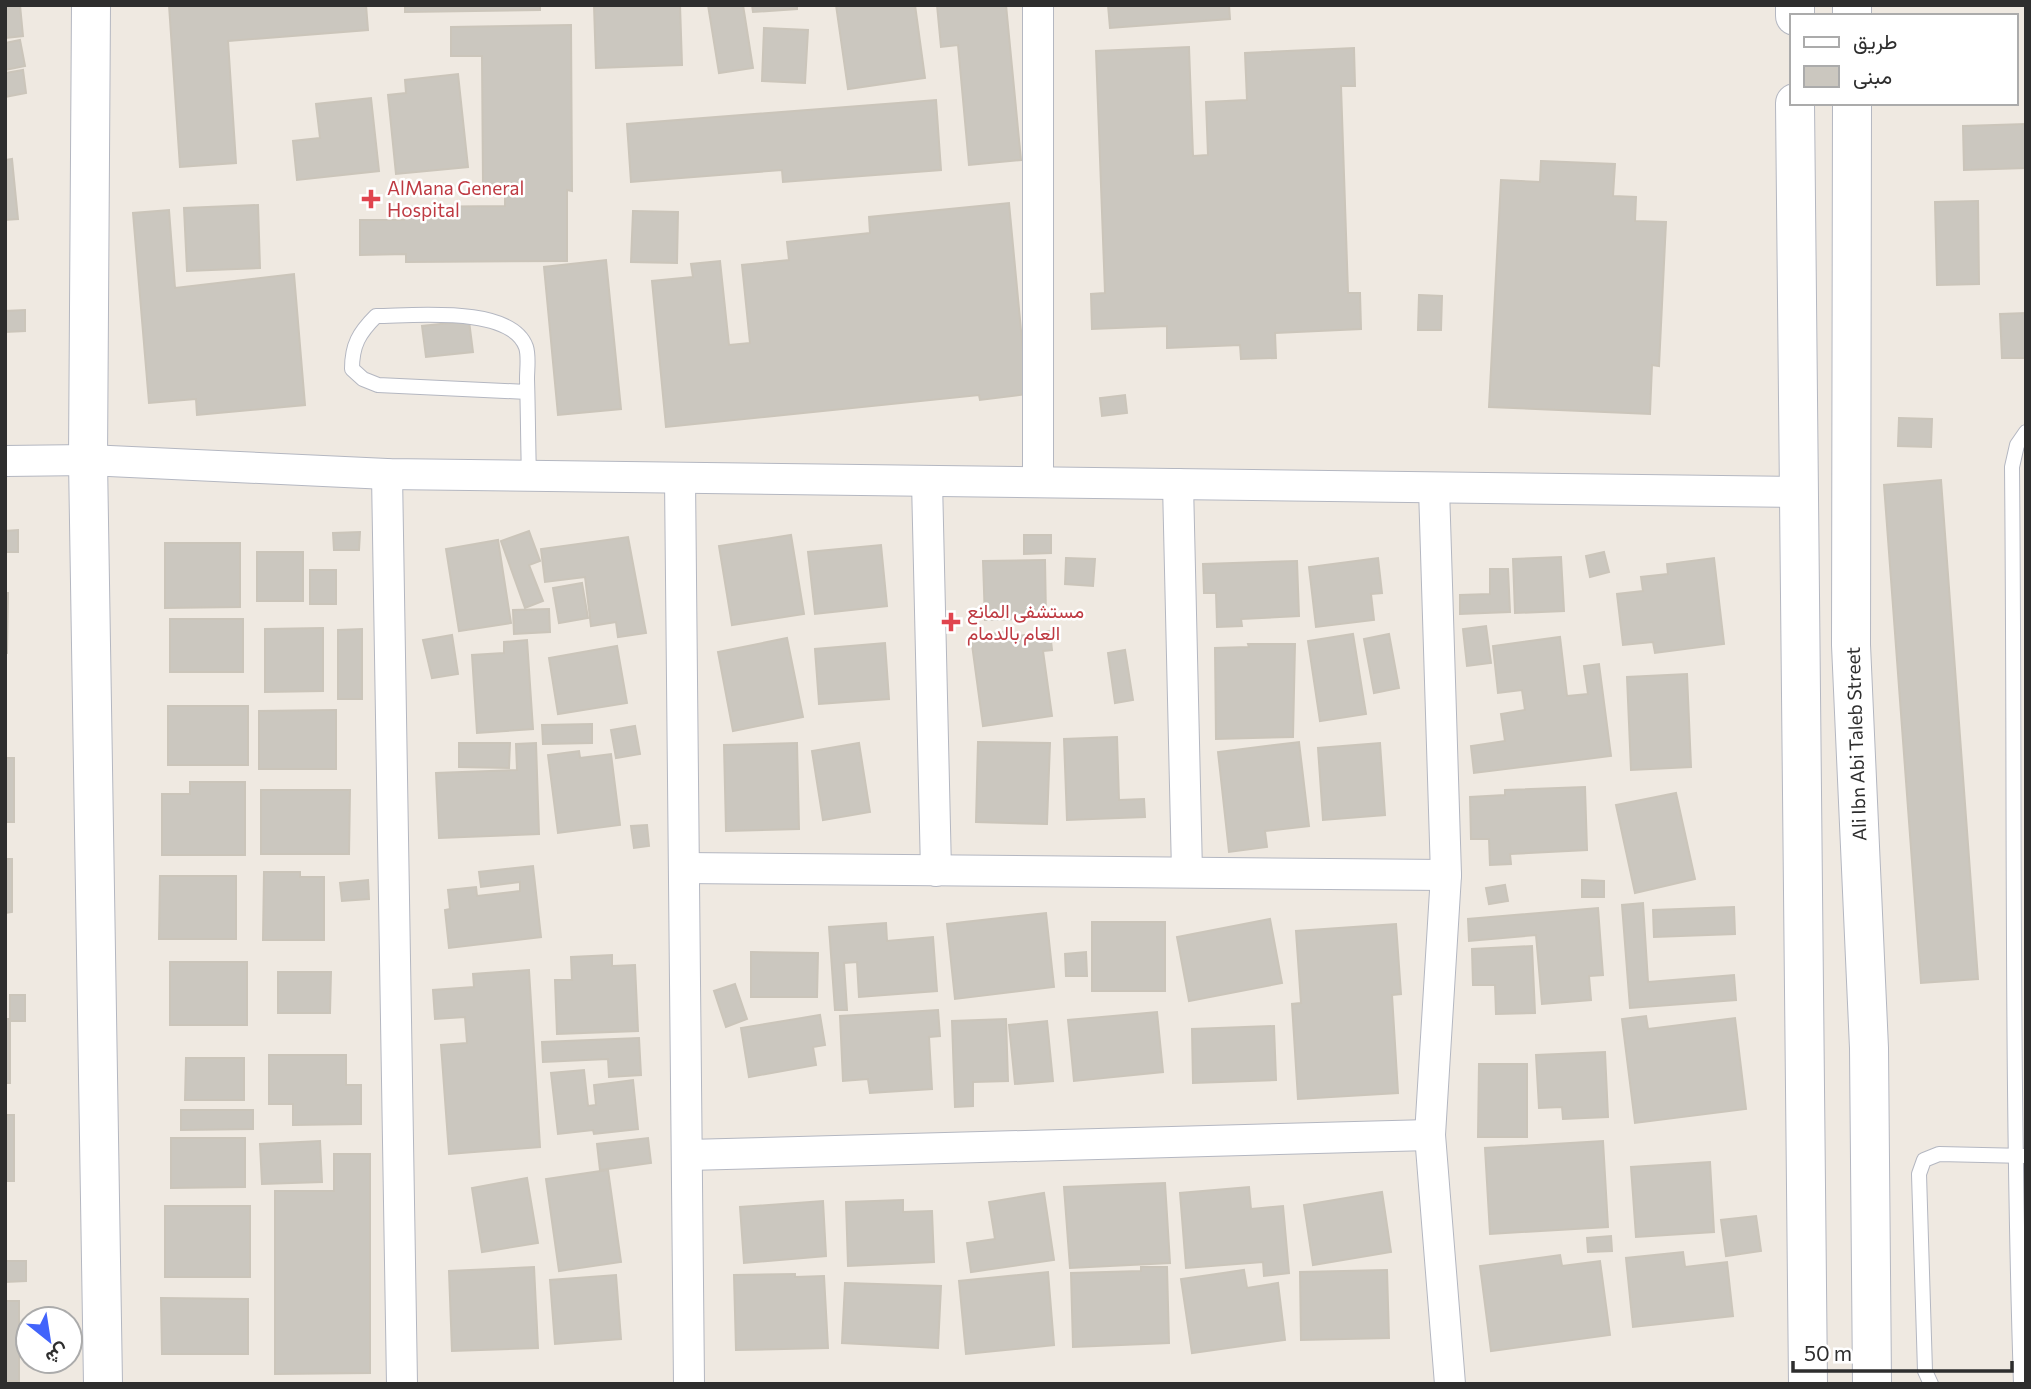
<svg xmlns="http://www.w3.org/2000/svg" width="2031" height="1389" font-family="Commissioner,Vazirmatn,sans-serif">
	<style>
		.building { fill: #cbc7bf; stroke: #cbc5ba; stroke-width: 2 }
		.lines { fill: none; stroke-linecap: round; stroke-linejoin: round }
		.lane-casing { stroke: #b4b7c1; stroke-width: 16 }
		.street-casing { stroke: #b4b7c1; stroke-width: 32 }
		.secondary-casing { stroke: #b4b7c1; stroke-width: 40 }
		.lane { stroke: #fff; stroke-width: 14 }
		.street { stroke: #fff; stroke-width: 30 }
		.secondary { stroke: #fff; stroke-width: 38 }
		.health-dot { fill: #e0444e; stroke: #fff; stroke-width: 2.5 }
		.labels { text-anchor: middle; stroke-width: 5; stroke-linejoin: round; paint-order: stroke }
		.health-label { font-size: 19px; fill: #be3a42; stroke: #fff; text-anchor: start }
		.street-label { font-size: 19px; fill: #2e2e2e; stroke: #fff }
	</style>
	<rect width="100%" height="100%" fill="#efe9e1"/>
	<g class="building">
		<path d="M 20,5 L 23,36 L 6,38 L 5,6 Z"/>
		<path d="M 169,5 L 366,5 L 368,30 L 228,41 L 236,163 L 180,167 Z"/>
		<path d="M 405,5 L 540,5 L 540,10 L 405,12 Z"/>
		<path d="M 594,5 L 680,5 L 682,65 L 596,68 Z"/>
		<path d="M 708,5 L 743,5 L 753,68 L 719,73 Z"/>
		<path d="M 752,5 L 797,5 L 797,9 L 753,12 Z"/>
		<path d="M 836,5 L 915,5 L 925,78 L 848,89 Z"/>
		<path d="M 937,5 L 1006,5 L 1021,160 L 969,165 L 958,45 L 941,47 Z"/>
		<path d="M 1108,5 L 1229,5 L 1230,19 L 1110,28 Z"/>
		<path d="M 571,25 L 572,191 L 567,190 L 567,261 L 406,262 L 406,254 L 360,255 L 360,220 L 404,220 L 404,207 L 505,206 L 505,184 L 483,184 L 482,56 L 451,56 L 451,27 Z"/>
		<path d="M 764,28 L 808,30 L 805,83 L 762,81 Z"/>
		<path d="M 20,40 L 25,66 L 5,70 L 5,43 Z"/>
		<path d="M 1189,47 L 1193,156 L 1208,155 L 1206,102 L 1247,100 L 1245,53 L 1354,48 L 1355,86 L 1341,86 L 1348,293 L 1360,293 L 1361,329 L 1275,333 L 1276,358 L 1241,359 L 1240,345 L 1167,348 L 1167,326 L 1092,329 L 1091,294 L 1105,293 L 1096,51 Z"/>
		<path d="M 23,70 L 26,93 L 5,97 L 5,73 Z"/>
		<path d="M 458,74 L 468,167 L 396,174 L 388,95 L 406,93 L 405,80 Z"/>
		<path d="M 371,98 L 379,171 L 297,180 L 293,141 L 320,138 L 316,104 Z"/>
		<path d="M 936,100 L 941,170 L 783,182 L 782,170 L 631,182 L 627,124 Z"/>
		<path d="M 2026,124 L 2026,168 L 1964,170 L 1963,126 Z"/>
		<path d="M 12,159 L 18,219 L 5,220 L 5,160 Z"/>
		<path d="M 1541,161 L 1615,164 L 1613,196 L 1636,197 L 1635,221 L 1666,222 L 1659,366 L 1652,365 L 1650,414 L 1489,407 L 1501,180 L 1540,182 Z"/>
		<path d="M 1978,201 L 1979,284 L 1937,285 L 1935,202 Z"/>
		<path d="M 1009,203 L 1027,394 L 980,400 L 979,395 L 666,427 L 652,281 L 693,277 L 691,264 L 720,261 L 729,345 L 750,343 L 742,265 L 789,260 L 787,242 L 870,233 L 869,217 Z"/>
		<path d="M 258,205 L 260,268 L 187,271 L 184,208 Z"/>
		<path d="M 169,210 L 175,288 L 294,274 L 305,405 L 197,415 L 196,399 L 149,403 L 133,213 Z"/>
		<path d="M 633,211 L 678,212 L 677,263 L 631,262 Z"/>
		<path d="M 606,260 L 621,409 L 558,415 L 544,267 Z"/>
		<path d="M 1419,295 L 1442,296 L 1441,330 L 1418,330 Z"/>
		<path d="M 25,310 L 25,331 L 5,332 L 5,311 Z"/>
		<path d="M 2026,313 L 2026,358 L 2002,358 L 2000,314 Z"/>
		<path d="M 469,321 L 473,352 L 426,357 L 422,326 Z"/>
		<path d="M 1125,395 L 1127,413 L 1102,416 L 1100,398 Z"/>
		<path d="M 1899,418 L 1932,419 L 1931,447 L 1898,446 Z"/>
		<path d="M 1941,480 L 1978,979 L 1921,983 L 1884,485 Z"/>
		<path d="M 18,530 L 18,552 L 5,552 L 5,531 Z"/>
		<path d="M 529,531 L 540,561 L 529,565 L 543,601 L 525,608 L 501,541 Z"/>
		<path d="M 360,532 L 359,550 L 334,550 L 333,533 Z"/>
		<path d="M 791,535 L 804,614 L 732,625 L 719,546 Z"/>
		<path d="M 1024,535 L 1051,535 L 1051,553 L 1024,554 Z"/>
		<path d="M 628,537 L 646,633 L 618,637 L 616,622 L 591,626 L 585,577 L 545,582 L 541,549 Z"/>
		<path d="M 498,540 L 511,623 L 459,631 L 446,549 Z"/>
		<path d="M 165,543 L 240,543 L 240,607 L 165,608 Z"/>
		<path d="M 881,545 L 887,606 L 815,614 L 808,552 Z"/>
		<rect x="257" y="552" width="46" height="49"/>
		<path d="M 1604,552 L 1609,572 L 1590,577 L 1586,556 Z"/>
		<path d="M 1561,557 L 1564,611 L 1515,613 L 1513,559 Z"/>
		<path d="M 1066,558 L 1095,559 L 1093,586 L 1065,584 Z"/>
		<path d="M 1378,558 L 1382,593 L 1371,594 L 1374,620 L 1316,627 L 1309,567 Z"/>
		<path d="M 1714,558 L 1724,644 L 1655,653 L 1653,642 L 1623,645 L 1617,594 L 1643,591 L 1641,577 L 1668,574 L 1667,564 Z"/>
		<path d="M 1045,560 L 1046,618 L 985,620 L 983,561 Z"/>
		<path d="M 1297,561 L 1299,616 L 1241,619 L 1242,626 L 1217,627 L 1216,593 L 1204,593 L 1203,564 Z"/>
		<path d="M 1490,569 L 1508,569 L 1510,612 L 1460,614 L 1460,595 L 1490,594 Z"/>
		<rect x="310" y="570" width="26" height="34"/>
		<path d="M 582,583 L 588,618 L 559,623 L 553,588 Z"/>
		<path d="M 5,593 L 8,593 L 7,653 L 5,653 Z"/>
		<path d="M 549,609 L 550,632 L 514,634 L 513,610 Z"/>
		<rect x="170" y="619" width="73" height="53"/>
		<path d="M 1486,626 L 1491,663 L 1467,666 L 1463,629 Z"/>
		<path d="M 323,628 L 323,691 L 265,692 L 265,629 Z"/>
		<path d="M 362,629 L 362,699 L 338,699 L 338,630 Z"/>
		<path d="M 1050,631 L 1052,650 L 1043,651 L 1052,716 L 983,726 L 971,637 L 1005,632 L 1006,638 Z"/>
		<path d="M 1353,634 L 1366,714 L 1320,721 L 1308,641 Z"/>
		<path d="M 1389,634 L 1399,688 L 1374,693 L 1364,639 Z"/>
		<path d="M 452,635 L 458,674 L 432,678 L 423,640 Z"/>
		<path d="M 1560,637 L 1567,696 L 1588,694 L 1584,666 L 1599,664 L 1611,756 L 1474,773 L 1471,746 L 1505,741 L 1501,714 L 1525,710 L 1522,690 L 1498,693 L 1493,646 Z"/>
		<path d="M 787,638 L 803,717 L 733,731 L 718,652 Z"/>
		<path d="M 527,640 L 533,729 L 477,733 L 472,655 L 504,653 L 504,642 Z"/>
		<path d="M 885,643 L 889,699 L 819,704 L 815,649 Z"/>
		<path d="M 1248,644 L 1295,644 L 1293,737 L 1216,739 L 1215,648 L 1249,647 Z"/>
		<path d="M 617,646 L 627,703 L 558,714 L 549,658 Z"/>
		<path d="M 1125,650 L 1133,700 L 1115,703 L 1108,653 Z"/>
		<path d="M 1687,674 L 1691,767 L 1631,770 L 1627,677 Z"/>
		<rect x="168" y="706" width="80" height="59"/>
		<path d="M 336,710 L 336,769 L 259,769 L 259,711 Z"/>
		<path d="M 592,724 L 592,743 L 543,744 L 542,725 Z"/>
		<path d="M 635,726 L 640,754 L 616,758 L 611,730 Z"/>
		<path d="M 1117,737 L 1119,800 L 1144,799 L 1145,817 L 1067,820 L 1064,739 Z"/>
		<path d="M 978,742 L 1050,743 L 1047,824 L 976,822 Z"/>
		<path d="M 1299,742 L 1309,826 L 1265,831 L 1267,847 L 1229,852 L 1218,752 Z"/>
		<path d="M 459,743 L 510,743 L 509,768 L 459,767 Z"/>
		<path d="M 536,743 L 539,834 L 439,838 L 436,773 L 517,770 L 516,744 Z"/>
		<path d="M 797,743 L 799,829 L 726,831 L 724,745 Z"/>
		<path d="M 859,743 L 870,812 L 823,820 L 812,751 Z"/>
		<path d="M 1380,743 L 1385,815 L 1323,820 L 1318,748 Z"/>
		<path d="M 579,751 L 580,758 L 611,754 L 620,825 L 558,833 L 548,755 Z"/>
		<rect x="5" y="758" width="9" height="64"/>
		<path d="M 190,782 L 245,782 L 245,855 L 162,855 L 162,794 L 190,794 Z"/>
		<path d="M 1585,787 L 1587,850 L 1510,854 L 1511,864 L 1490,865 L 1489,839 L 1471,839 L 1470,797 L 1505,795 L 1505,790 Z"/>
		<path d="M 261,790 L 350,790 L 349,854 L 261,854 Z"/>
		<path d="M 1676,793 L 1695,879 L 1635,893 L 1616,805 Z"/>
		<path d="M 647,825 L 649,846 L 634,848 L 631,826 Z"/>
		<path d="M 5,859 L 12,859 L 12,912 L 5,913 Z"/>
		<path d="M 533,866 L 541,937 L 449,948 L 445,910 L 450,909 L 448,890 L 476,887 L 477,896 L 520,891 L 520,882 L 481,887 L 479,872 Z"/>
		<path d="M 264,872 L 300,872 L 300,877 L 324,877 L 324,940 L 263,940 Z"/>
		<path d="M 160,876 L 236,876 L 236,939 L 159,939 Z"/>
		<path d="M 368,880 L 369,899 L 342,901 L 340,883 Z"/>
		<path d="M 1582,880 L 1604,881 L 1604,897 L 1582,897 Z"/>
		<path d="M 1505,885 L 1508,901 L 1489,904 L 1486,888 Z"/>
		<path d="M 1643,903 L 1648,982 L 1734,975 L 1736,1000 L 1630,1008 L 1622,905 Z"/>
		<path d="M 1734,907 L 1735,934 L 1654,937 L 1653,910 Z"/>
		<path d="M 1598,908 L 1603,975 L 1589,976 L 1591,1000 L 1542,1004 L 1536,935 L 1469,941 L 1468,919 Z"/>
		<path d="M 1046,913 L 1054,987 L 955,999 L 947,924 Z"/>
		<path d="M 1270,919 L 1282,983 L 1189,1001 L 1177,937 Z"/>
		<rect x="1092" y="922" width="73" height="69"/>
		<path d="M 886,923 L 887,941 L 933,937 L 937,991 L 859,997 L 857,962 L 844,963 L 847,1010 L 835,1010 L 829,927 Z"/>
		<path d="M 1396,924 L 1401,994 L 1392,995 L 1398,1093 L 1298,1099 L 1292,1004 L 1301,1003 L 1296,931 Z"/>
		<path d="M 1532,946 L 1535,1013 L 1496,1014 L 1495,985 L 1473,985 L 1472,949 Z"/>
		<path d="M 751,952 L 818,953 L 817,997 L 751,997 Z"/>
		<path d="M 1086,952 L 1087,976 L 1066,976 L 1065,954 Z"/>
		<path d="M 612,955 L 612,966 L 635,965 L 638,1031 L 557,1034 L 555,980 L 572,980 L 571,957 Z"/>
		<rect x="170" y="962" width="77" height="63"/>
		<path d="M 529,970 L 540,1147 L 449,1154 L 441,1045 L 467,1043 L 465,1017 L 435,1019 L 433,990 L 474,987 L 473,974 Z"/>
		<path d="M 278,972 L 331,972 L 330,1013 L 278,1013 Z"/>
		<path d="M 735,984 L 747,1019 L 726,1027 L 714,991 Z"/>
		<path d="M 10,995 L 25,995 L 25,1021 L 10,1021 L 10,1083 L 5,1083 L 5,1019 L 10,1019 Z"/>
		<path d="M 938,1010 L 940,1036 L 929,1037 L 932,1089 L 870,1093 L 868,1079 L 843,1081 L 840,1016 Z"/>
		<path d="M 1157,1012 L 1163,1072 L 1074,1081 L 1068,1020 Z"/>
		<path d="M 820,1015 L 825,1045 L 813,1047 L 816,1065 L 749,1077 L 741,1028 Z"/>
		<path d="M 1646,1016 L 1648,1029 L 1735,1018 L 1746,1109 L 1635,1123 L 1622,1019 Z"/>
		<path d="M 1006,1019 L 1008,1081 L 973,1082 L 973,1106 L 955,1107 L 952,1021 Z"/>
		<path d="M 1047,1021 L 1053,1081 L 1015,1084 L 1009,1025 Z"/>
		<path d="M 1274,1026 L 1276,1080 L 1193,1083 L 1192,1029 Z"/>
		<path d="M 639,1038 L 641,1075 L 609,1077 L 608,1059 L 543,1062 L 542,1042 Z"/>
		<path d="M 1605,1052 L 1608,1117 L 1563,1119 L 1562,1107 L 1539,1108 L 1536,1055 Z"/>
		<path d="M 269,1055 L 346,1055 L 346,1085 L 361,1085 L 361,1124 L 293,1125 L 293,1104 L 269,1104 Z"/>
		<path d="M 186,1058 L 244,1058 L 244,1100 L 185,1100 Z"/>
		<path d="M 1479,1064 L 1527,1064 L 1527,1137 L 1478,1137 Z"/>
		<path d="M 584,1070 L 588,1106 L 596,1105 L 594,1085 L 633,1080 L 638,1129 L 594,1134 L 593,1130 L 558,1134 L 551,1073 Z"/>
		<path d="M 181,1110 L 253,1110 L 253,1129 L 181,1130 Z"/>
		<rect x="5" y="1115" width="9" height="66"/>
		<path d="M 171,1138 L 245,1138 L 245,1187 L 171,1188 Z"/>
		<path d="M 648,1138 L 651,1163 L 600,1170 L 597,1144 Z"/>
		<path d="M 320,1141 L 322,1182 L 262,1184 L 260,1144 Z"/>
		<path d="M 1603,1141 L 1608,1227 L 1490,1234 L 1485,1148 Z"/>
		<path d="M 334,1154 L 370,1154 L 370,1373 L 275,1374 L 275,1191 L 334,1191 Z"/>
		<path d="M 1710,1162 L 1714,1232 L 1636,1237 L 1631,1167 Z"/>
		<path d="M 608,1170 L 621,1262 L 559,1271 L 546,1179 Z"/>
		<path d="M 527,1178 L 538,1243 L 482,1252 L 472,1188 Z"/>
		<path d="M 1165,1183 L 1170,1263 L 1070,1268 L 1064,1187 Z"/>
		<path d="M 1249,1187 L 1251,1209 L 1283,1206 L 1289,1273 L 1264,1276 L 1263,1262 L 1186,1268 L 1180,1193 Z"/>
		<path d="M 1382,1192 L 1391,1252 L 1313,1265 L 1304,1205 Z"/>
		<path d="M 1044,1193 L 1054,1260 L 971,1272 L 967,1243 L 995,1239 L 989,1202 Z"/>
		<path d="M 903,1200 L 903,1212 L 932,1211 L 934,1262 L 848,1266 L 846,1202 Z"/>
		<path d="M 823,1201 L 826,1256 L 744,1263 L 740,1207 Z"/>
		<rect x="165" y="1206" width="85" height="71"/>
		<path d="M 1756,1216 L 1761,1251 L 1726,1256 L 1721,1220 Z"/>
		<path d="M 1611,1236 L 1612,1251 L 1588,1252 L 1587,1238 Z"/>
		<path d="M 1683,1252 L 1685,1267 L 1727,1262 L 1733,1316 L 1633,1327 L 1626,1258 Z"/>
		<path d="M 1560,1255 L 1562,1266 L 1600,1261 L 1610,1335 L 1491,1351 L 1480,1266 Z"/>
		<path d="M 5,1261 L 26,1261 L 26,1281 L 5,1282 Z"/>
		<path d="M 534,1267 L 538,1348 L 452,1351 L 449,1271 Z"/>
		<path d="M 1141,1267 L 1167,1267 L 1169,1343 L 1073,1347 L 1071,1273 L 1141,1271 Z"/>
		<path d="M 1244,1270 L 1247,1288 L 1278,1283 L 1285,1340 L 1192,1353 L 1181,1279 Z"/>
		<path d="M 1387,1270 L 1389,1338 L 1301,1340 L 1300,1272 Z"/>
		<path d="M 1048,1272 L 1054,1345 L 966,1354 L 959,1281 Z"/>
		<path d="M 795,1274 L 795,1277 L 824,1276 L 828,1348 L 736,1350 L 734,1275 Z"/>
		<path d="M 616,1275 L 621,1339 L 555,1344 L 550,1280 Z"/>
		<path d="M 845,1283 L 941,1286 L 938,1348 L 842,1343 Z"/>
		<path d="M 161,1298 L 248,1299 L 248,1354 L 162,1354 Z"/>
		<rect x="5" y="1301" width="14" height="80"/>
	</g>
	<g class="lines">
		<defs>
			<g id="lane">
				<path d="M 527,392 L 378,385 L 363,379 L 352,369 C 352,345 359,333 376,316 C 413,316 511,305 526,347 C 529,356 527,369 527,379 C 528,411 528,443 529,476"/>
				<path d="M 1931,1384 L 1925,1371 L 1919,1174 L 1924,1160 L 1939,1154 L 2026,1156"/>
				<path d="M 2021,1384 C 2011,1078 2015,773 2012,467 L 2017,445 L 2026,432"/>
			</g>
			<g id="street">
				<path d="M 5,461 L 88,460 L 387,474 L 1798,492"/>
				<path d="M 387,474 L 402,1384"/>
				<path d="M 680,478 L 689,1384"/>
				<path d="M 927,481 L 936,871"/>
				<path d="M 1038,482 L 1038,5"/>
				<path d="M 1178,484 L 1187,872"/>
				<path d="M 1434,488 L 1446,875 L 1430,1135 L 1450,1384"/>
				<path d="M 685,868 L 1446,875"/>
				<path d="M 688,1155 L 1430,1135"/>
			</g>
			<g id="secondary">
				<path d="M 91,5 L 88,460 L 103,1384"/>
				<path d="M 1795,5 L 1795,16"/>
				<path d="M 1852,5 L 1852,16"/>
				<path d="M 1795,103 L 1808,1384"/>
				<path d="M 1852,103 L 1851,645 L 1869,1048 L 1872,1384"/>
			</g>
		</defs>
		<use href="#lane" class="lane-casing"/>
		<use href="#street" class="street-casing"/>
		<use href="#secondary" class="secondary-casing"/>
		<use href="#lane" class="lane"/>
		<use href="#street" class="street"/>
		<use href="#secondary" class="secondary"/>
	</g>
	<g class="health-dot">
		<path d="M367.5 188.5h7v7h7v7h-7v7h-7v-7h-7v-7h7z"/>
		<path d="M947.5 611.5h7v7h7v7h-7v7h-7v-7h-7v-7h7z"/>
	</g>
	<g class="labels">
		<g class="health-label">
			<text x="387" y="195">AlMana General<tspan x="387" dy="22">Hospital</tspan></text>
			<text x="967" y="618">مستشفى المانع<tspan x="967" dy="22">العام بالدمام</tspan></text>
		</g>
		<g class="street-label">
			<text transform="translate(1856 744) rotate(-92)" y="7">Ali Ibn Abi Taleb Street</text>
		</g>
	</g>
	<rect width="2031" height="1389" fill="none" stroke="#2e2e2e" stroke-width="14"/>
	<rect x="1790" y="14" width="228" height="91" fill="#ffffff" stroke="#ababab" stroke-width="2"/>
	<rect x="1804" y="37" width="35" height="10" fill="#ffffff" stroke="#ababab" stroke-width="2"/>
	<text x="1853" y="49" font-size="21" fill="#2e2e2e">طريق</text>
	<rect x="1804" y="66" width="35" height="21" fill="#cbc7bf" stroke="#ababab" stroke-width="2"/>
	<text x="1853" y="84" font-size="21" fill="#2e2e2e">مبنى</text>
	<g transform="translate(49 1340) rotate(150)"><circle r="33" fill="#ffffff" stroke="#ababab" stroke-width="2"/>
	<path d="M0-5L12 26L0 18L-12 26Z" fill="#4264fb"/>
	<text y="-10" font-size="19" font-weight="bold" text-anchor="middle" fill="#2e2e2e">ش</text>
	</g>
	<path d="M1793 1361v10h219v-10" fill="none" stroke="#2e2e2e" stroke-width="3.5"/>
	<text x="1804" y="1361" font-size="21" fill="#2e2e2e" stroke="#ffffff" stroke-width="5" paint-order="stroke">50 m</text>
</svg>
